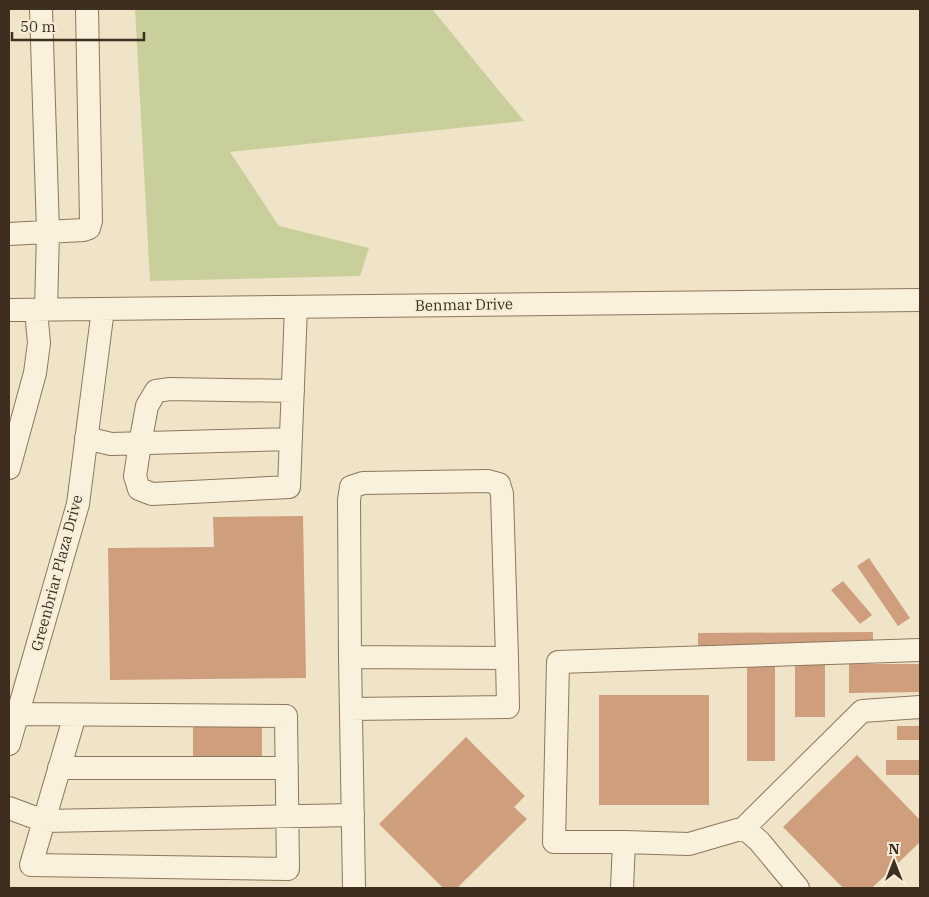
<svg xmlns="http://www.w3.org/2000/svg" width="929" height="897" font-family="'IBM Plex Serif',serif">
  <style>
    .green { fill: #c9cf9b }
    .building { fill: #cf9f7d }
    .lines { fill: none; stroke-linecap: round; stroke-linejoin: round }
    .minor-casing { stroke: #8d765c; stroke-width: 24 }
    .minor { stroke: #faf1dc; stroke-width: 22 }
    .labels { text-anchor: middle; stroke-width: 4.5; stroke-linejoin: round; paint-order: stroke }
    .street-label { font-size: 15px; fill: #3d2e20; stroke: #f7eed8 }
  </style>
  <rect width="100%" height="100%" fill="#f0e4c8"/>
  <path class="green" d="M135,9H432L524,121L230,152L279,226L369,248L360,276L150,281Z"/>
  <path class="building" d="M303,516L306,678L110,680L108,548L214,547L213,517Z
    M869,558L910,618L898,626L857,566Z
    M843,581L872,615L860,624L831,590Z
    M873,632V647L698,648V633Z
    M849,664H920V692L849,693Z
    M747,665H775V761H747Z
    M795,665H825V717H795Z
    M599,695H709V805H599Z
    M193,725H262V756H193Z
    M897,726H920V740H897Z
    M466,737L525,796L514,807L527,819L457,888H443L379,824Z
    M857,755L920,820V842L872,888H843L783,827Z
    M886,760H920V775H886Z"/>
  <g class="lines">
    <g class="minor-casing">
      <path id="minor" d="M41,9L48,232L46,310
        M9,234L83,230L89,228L91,221L87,9
        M9,310L920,300
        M293,391L170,389L156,391L147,406L140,444L135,476L139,489L152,494L289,487L296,307
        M86,438L111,444L291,439
        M9,468L35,373L39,343L36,310
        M350,657L349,500L351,487L363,483L488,481L499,484L502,494L507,658
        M351,709L508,707L507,658L350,657L354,888
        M17,714L286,716L288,869L31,865L75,715
        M9,744L78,504L103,309
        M59,768H287
        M9,808L44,821L353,815
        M744,828L862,711L920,707
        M624,842H554L558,662L920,650
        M622,888L624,842L689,844L744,828L759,841L798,888"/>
    </g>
    <use href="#minor" class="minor"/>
  </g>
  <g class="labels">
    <g class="street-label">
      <text transform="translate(464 305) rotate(-1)" y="5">Benmar Drive</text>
      <text transform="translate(57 573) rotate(-75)" y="5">Greenbriar Plaza Drive</text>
    </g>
  </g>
  <rect width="929" height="897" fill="none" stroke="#3d2e20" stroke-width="20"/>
  <g transform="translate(894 862)" stroke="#f7eed8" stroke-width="4" paint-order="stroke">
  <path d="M0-4L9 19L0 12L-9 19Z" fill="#3d2e20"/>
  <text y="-8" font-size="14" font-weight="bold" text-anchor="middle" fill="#3d2e20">N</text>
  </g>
  <path d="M12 32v8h132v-8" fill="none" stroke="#3d2e20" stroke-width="2.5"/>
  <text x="20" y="32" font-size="15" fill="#3d2e20" stroke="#f7eed8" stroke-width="4" paint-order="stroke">50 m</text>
</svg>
